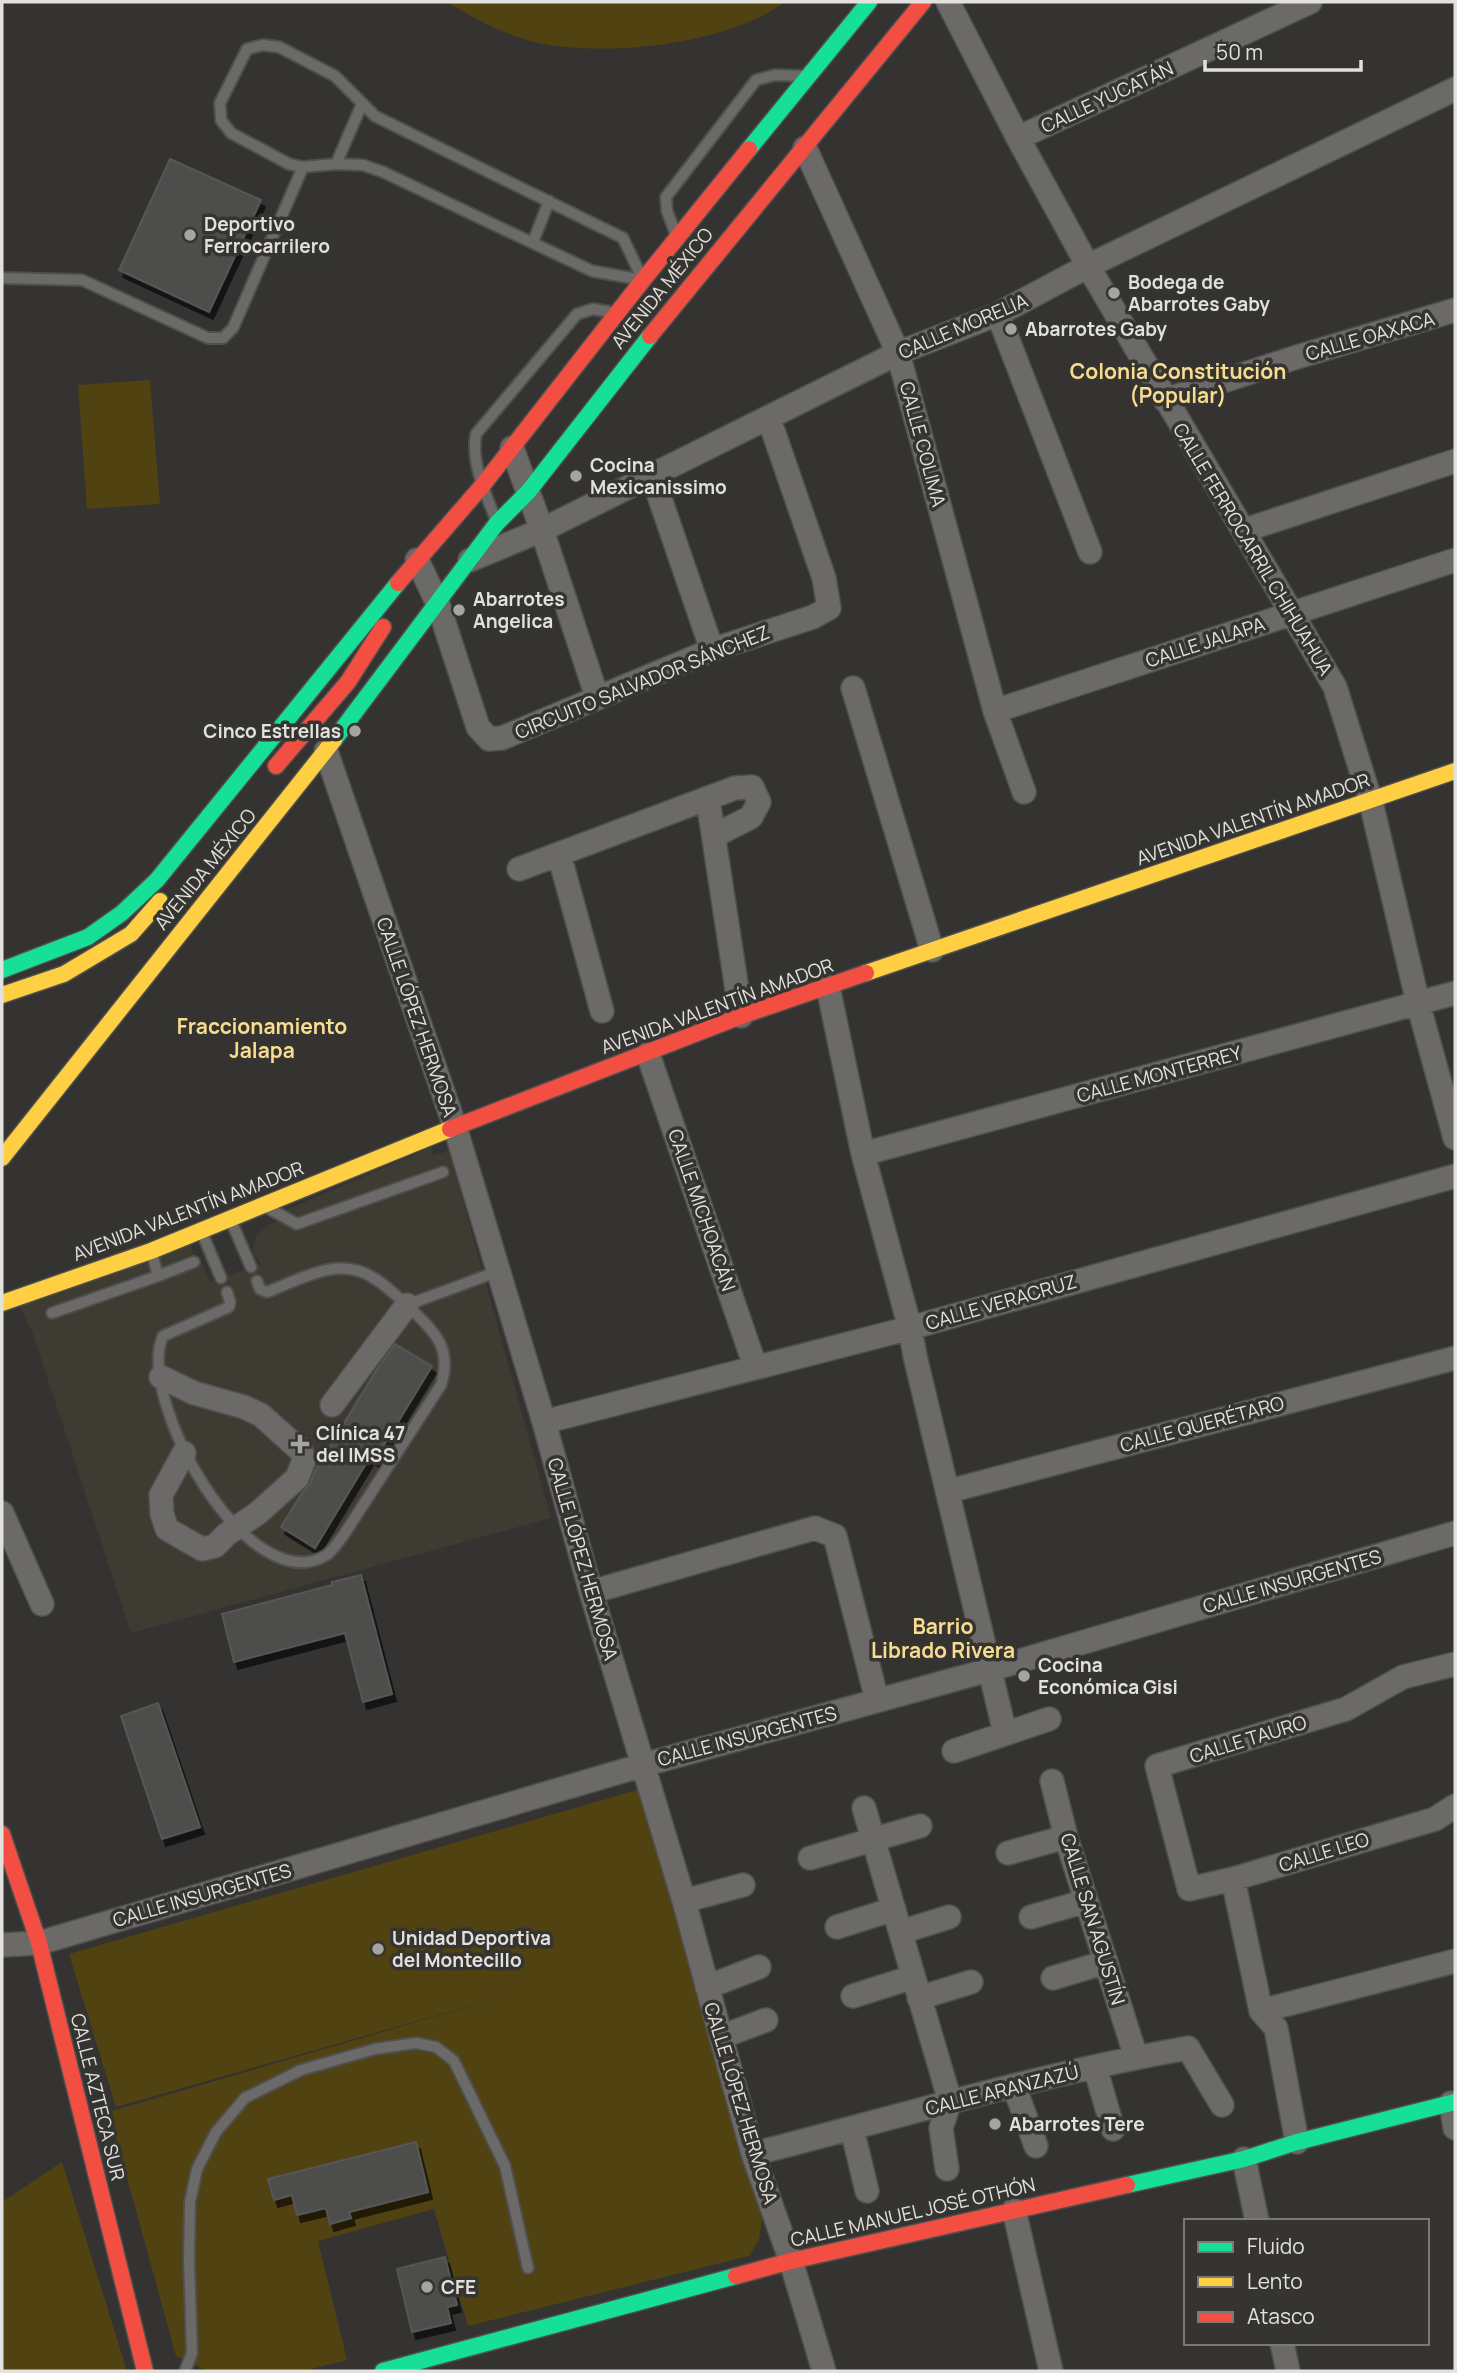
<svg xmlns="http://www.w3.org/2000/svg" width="1457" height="2373" font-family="Manrope,sans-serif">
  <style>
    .built { fill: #3e3b32 }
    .green { fill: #514212 }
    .building { fill: #4e4d4b; stroke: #575654; stroke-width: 2; filter: url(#shadow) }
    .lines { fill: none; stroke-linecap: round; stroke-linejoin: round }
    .lane-casing { stroke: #4f4f4d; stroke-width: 14 }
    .street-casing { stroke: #4f4f4d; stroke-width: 26 }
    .fast-casing { stroke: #4f4f4d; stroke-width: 19 }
    .slow-casing { stroke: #4f4f4d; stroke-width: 19 }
    .jam-casing { stroke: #4f4f4d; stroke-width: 19 }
    .lane { stroke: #6b6a68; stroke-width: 10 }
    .street { stroke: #6b6a68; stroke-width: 23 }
    .fast { stroke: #16e098; stroke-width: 16 }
    .slow { stroke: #ffcf43; stroke-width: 16 }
    .jam { stroke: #f24e42; stroke-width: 16 }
    .poi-dot { fill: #a5a4a1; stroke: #353430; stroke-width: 2.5 }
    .labels { text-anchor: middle; stroke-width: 7; stroke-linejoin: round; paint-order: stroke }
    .street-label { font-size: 19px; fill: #e2e1de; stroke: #353430 }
    .poi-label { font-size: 19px; font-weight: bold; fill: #e2e1de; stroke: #353430; text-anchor: start }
    .neighbourhood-label { font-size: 21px; font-weight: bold; fill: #f8dd91; stroke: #353430 }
  </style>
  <defs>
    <filter id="shadow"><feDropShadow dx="4" dy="7" stdDeviation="0" flood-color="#0009"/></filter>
  </defs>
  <rect width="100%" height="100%" fill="#343331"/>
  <path class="built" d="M432,1147V1156L449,1151L551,1518L131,1633L33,1334L19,1305L187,1236L193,1253L203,1265L210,1282L261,1264L254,1255L253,1247L256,1236L269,1224L276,1222L288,1209Z"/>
  <path class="green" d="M447,2H785C727,45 604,58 534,42C502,34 474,18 447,2Z
    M150,380L160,504L87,509L78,385Z
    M641,1789L687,1944L762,2219L759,2240L749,2256L468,2326L434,2209L318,2241L347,2360L303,2371H208L176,2356L109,2112L512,1994L116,2107L69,1954Z
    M62,2162L127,2371H2V2202Z"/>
  <path class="building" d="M170,159L261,200L209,312L119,270Z
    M395,1344L432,1366L375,1460L370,1457L315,1548L281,1527L302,1493L310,1484L315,1471L377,1369Z
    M361,1575L392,1694L363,1702L345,1633L234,1662L222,1614L332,1585V1582Z
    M158,1703L200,1827L162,1839L121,1716Z
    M416,2142L428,2192L349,2212L351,2218L330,2224L326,2208L297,2215L292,2195L274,2200L268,2179Z
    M445,2257L457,2305L447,2307L451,2323L412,2332L397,2269Z"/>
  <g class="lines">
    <g class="lane-casing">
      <path id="lane" d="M263,45L279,47L335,76L375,116L391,124L623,238L643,280L592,271L383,172L363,165L336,164L303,167L289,164L231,133L221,120L220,103L247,49Z
        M336,164L362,104
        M675,232L667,211L666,197L756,80L775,75L803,76
        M533,242L549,201
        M2,278L82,280L208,338H223L233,328L303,167
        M496,520C485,492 471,464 476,434L577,314L593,309L611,312
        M268,1208L297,1224L443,1172
        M231,1221L251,1267
        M202,1233L221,1278
        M158,1276L194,1262
        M257,1281L260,1289L267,1292C301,1279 338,1256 372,1277C385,1284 396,1296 407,1305
        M227,1292L230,1302L229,1307L163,1336C135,1398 247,1600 325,1556C332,1552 338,1542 343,1536L441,1385C453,1346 433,1331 407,1305L499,1271
        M52,1313L158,1276L152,1253
        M185,2371L192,2353L189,2259L190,2202L197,2169L216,2132L245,2098L301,2070L375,2049L416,2043L436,2047L454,2061L505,2166L528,2268"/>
    </g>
    <g class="street-casing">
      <path id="street" d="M948,2L1018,138L1088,266L1335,687L1371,802L1418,1003L1455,1138
        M1018,138L1310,2
        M805,148L898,353L995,711L1024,792
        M998,314L1090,552
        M1165,400L1297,357L1455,310
        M512,448L542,530L597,697
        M652,475L712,650
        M1245,530L1455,461
        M417,560L438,604L478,727L489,739L502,738L712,650L813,617L829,608L824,578L769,419
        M470,560L542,530L898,353L998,314L1088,266L1455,89
        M853,688L932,950
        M995,711L1455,560
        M326,751L455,1127L544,1422L591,1592L684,1901L753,2154L791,2261L824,2371
        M708,800L741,1016
        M559,854L602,1011
        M519,869L735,788L752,787L759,802L751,817L714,836
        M828,987L863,1154L910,1328L915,1356L1005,1733
        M648,1054L755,1366
        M863,1154L1455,993
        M161,1377L194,1393L244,1407L261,1415L301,1451L304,1460L297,1478L258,1513L227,1534L215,1546L202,1549L167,1529L162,1514L161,1495L184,1453
        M332,1405L407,1305
        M544,1422L910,1328L1455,1176
        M949,1491L1455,1358
        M2,1513L42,1604
        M591,1592L815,1528L835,1536L877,1700
        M1455,1664L1403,1677L1346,1709L1157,1766L1189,1889L1233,1879L1435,1819L1455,1806
        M954,1751L1049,1719
        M1052,1781L1066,1837L1136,2057
        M864,1808L950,2101L941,2128L947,2169
        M1008,1853L1066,1837
        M810,1858L920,1826
        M1233,1879L1261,2011L1276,2028L1297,2142
        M684,1901L743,1885
        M1031,1917L1086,1901
        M837,1927L894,1909
        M901,1932L949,1917
        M2,1945L39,1943L643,1765L989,1670L1455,1533
        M1053,1978L1106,1962
        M707,1987L759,1967
        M853,1996L913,1977
        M919,1998L971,1982
        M1261,2011L1455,1961
        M721,2037L766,2020
        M1095,2067L1113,2129
        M1014,2086L1036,2146
        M1451,2103L1455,2128
        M852,2129L867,2191
        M753,2154C898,2117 1041,2074 1188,2048L1222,2105
        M1244,2159L1257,2221
        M1014,2210L1051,2371
        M1282,2343L1288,2371"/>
    </g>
    <g class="fast-casing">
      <path id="fast" d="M749,149L869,2
        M334,740L497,523L528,492L650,336
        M2,970L88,937L122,913L157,880L398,583
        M1127,2185L1244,2159L1297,2142L1455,2102
        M383,2371L736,2276"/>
    </g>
    <g class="slow-casing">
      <path id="slow" d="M866,973L1455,771
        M2,995L64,974L131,934L160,901
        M2,1158L334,740
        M2,1303L151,1251L450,1129"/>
    </g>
    <g class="jam-casing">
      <path id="jam" d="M650,336L923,2
        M398,583L482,486L643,280L749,149
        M276,766L348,682L383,627
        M450,1129L741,1016L866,973
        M2,1834L39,1943L145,2371
        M736,2276L791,2261L1127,2185"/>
    </g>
    <use href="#lane" class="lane"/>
    <use href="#street" class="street"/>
    <use href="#fast" class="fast"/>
    <use href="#slow" class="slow"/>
    <use href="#jam" class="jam"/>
  </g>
  <g class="poi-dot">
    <circle cx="190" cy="235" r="7"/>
    <circle cx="1114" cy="293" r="7"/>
    <circle cx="1011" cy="329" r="7"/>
    <circle cx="576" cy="476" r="7"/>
    <circle cx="459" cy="610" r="7"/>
    <circle cx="355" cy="731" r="7"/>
    <path d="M296.5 1433.5h7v7h7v7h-7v7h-7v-7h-7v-7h7z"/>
    <circle cx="1024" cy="1676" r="7"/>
    <circle cx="378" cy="1949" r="7"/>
    <circle cx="995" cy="2124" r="7"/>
    <circle cx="427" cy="2287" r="7"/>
  </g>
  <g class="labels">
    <g class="street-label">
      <text transform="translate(1107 97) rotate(-25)" y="7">CALLE YUCATÁN</text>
      <text transform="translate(662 288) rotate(-51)" y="7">AVENIDA MÉXICO</text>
      <text transform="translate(963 326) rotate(-23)" y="7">CALLE MORELIA</text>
      <text transform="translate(1370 336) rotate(-16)" y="7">CALLE OAXACA</text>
      <text transform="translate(923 444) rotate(75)" y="7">CALLE COLIMA</text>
      <text transform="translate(1253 549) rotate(59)" y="7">CALLE FERROCARRIL CHIHUAHUA</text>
      <text transform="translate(1205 642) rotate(-18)" y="7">CALLE JALAPA</text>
      <text transform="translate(642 682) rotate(-22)" y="7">CIRCUITO SALVADOR SÁNCHEZ</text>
      <text transform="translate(1253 819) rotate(-19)" y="7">AVENIDA VALENTÍN AMADOR</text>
      <text transform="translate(205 869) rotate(-51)" y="7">AVENIDA MÉXICO</text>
      <text transform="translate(717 1006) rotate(-20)" y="7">AVENIDA VALENTÍN AMADOR</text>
      <text transform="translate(417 1017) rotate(71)" y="7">CALLE LÓPEZ HERMOSA</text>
      <text transform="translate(1159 1074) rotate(-15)" y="7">CALLE MONTERREY</text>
      <text transform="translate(702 1210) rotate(71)" y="7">CALLE MICHOACÁN</text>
      <text transform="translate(188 1211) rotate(-21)" y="7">AVENIDA VALENTÍN AMADOR</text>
      <text transform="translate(1001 1302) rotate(-16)" y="7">CALLE VERACRUZ</text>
      <text transform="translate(1202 1424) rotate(-15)" y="7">CALLE QUERÉTARO</text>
      <text transform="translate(583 1559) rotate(74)" y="7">CALLE LÓPEZ HERMOSA</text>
      <text transform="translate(1292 1581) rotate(-16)" y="7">CALLE INSURGENTES</text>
      <text transform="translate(747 1736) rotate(-15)" y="7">CALLE INSURGENTES</text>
      <text transform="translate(1248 1739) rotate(-17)" y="7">CALLE TAURO</text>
      <text transform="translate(1324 1852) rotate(-17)" y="7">CALLE LEO</text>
      <text transform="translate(202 1895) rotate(-16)" y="7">CALLE INSURGENTES</text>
      <text transform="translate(1093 1919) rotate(73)" y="7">CALLE SAN AGUSTÍN</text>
      <text transform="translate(1002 2090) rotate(-14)" y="7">CALLE ARANZAZÚ</text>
      <text transform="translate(98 2097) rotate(76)" y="7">CALLE AZTECA SUR</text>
      <text transform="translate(741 2103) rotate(73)" y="7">CALLE LÓPEZ HERMOSA</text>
      <text transform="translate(913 2212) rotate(-13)" y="7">CALLE MANUEL JOSÉ OTHÓN</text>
    </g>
    <g class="poi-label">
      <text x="204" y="231">Deportivo<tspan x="204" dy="22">Ferrocarrilero</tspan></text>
      <text x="1128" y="289">Bodega de<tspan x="1128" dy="22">Abarrotes Gaby</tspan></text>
      <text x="1025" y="336">Abarrotes Gaby</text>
      <text x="590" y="472">Cocina<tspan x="590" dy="22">Mexicanissimo</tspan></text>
      <text x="473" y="606">Abarrotes<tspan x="473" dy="22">Angelica</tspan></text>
      <text x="341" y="738" text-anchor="end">Cinco Estrellas</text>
      <text x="316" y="1440">Clínica 47<tspan x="316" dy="22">del IMSS</tspan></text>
      <text x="1038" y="1672">Cocina<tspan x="1038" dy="22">Económica Gisi</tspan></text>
      <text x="392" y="1945">Unidad Deportiva<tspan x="392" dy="22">del Montecillo</tspan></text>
      <text x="1009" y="2131">Abarrotes Tere</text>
      <text x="441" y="2294">CFE</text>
    </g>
    <g class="neighbourhood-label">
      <text x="1178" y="379">Colonia Constitución<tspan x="1178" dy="24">(Popular)</tspan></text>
      <text x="262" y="1034">Fraccionamiento<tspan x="262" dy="24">Jalapa</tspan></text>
      <text x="943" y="1634">Barrio<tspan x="943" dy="24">Librado Rivera</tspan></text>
    </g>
  </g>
  <rect width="1457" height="2373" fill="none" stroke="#e2e1de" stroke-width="7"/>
  <rect x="1184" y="2219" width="245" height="126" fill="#353430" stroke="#7a7976" stroke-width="2"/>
  <rect x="1198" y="2242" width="35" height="10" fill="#16e098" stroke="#7a7976" stroke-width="2"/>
  <text x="1247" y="2254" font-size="21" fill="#e2e1de">Fluido</text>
  <rect x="1198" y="2277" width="35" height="10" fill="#ffcf43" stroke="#7a7976" stroke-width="2"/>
  <text x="1247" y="2289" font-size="21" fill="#e2e1de">Lento</text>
  <rect x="1198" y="2312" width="35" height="10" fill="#f24e42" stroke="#7a7976" stroke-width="2"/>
  <text x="1247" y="2324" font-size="21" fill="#e2e1de">Atasco</text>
  <path d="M1205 60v10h156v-10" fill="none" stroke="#e2e1de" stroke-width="3.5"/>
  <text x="1216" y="60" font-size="21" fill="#e2e1de" stroke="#353430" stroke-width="5" paint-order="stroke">50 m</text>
</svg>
